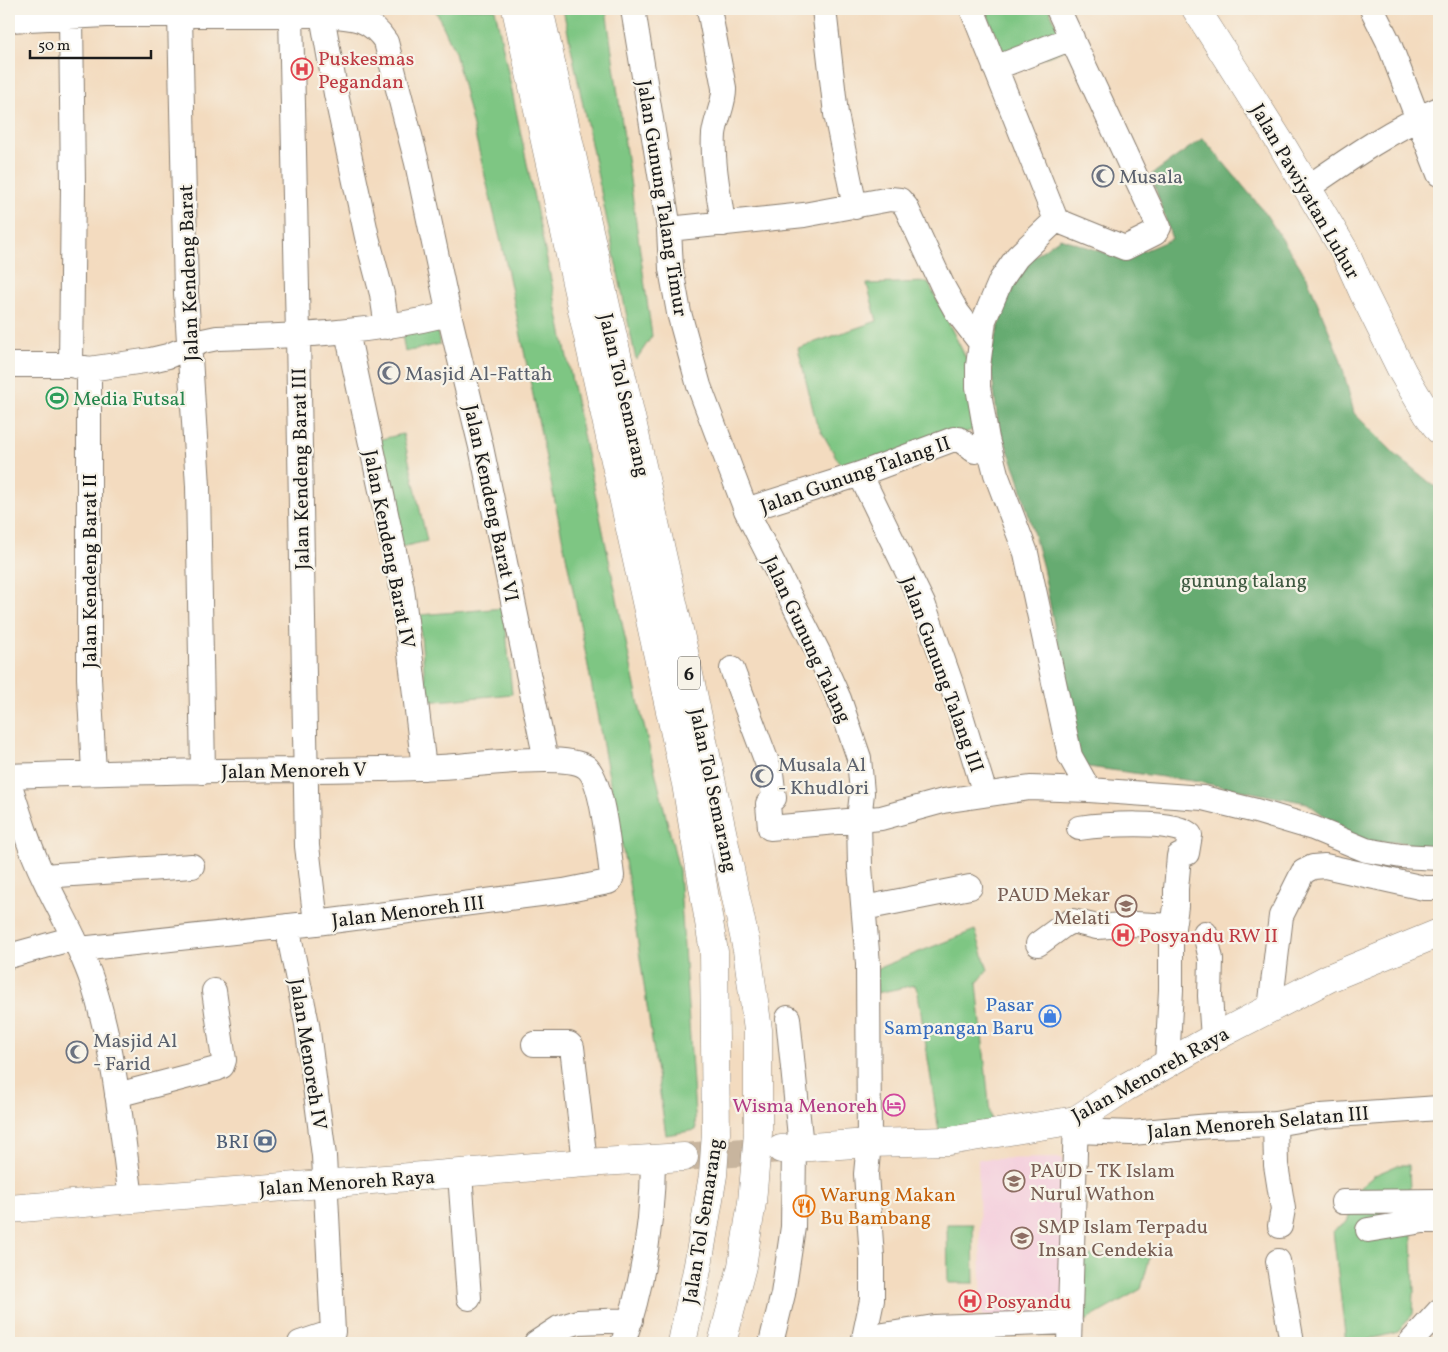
<svg xmlns="http://www.w3.org/2000/svg" width="1448" height="1352" font-family="Vollkorn,serif">
  <style>
    .built { fill: #f4cfdd }
    .green { fill: #7ec683; stroke: #4d7150 }
    .forest { fill: #66ab71; stroke: #416446 }
    .lines { fill: none; stroke-linecap: round; stroke-linejoin: round }
    .major-tunnel { stroke: #c8b59e; stroke-width: 28; stroke-dasharray: 28 14; stroke-linecap: butt }
    .minor-casing { stroke: #887c6e; stroke-width: 26 }
    .major-casing { stroke: #887c6e; stroke-width: 29 }
    .highway-casing { stroke: #887c6e; stroke-width: 29 }
    .minor { stroke: #fff; stroke-width: 24 }
    .major { stroke: #fff; stroke-width: 28 }
    .highway { stroke: #fff; stroke-width: 28 }
    .labels { text-anchor: middle; stroke-width: 4.5; stroke-linejoin: round; paint-order: stroke }
    .shield { fill: #f7f3e8; stroke: #5e5c59; stroke-width: 1 }
    .shield-label { font-size: 19px; font-weight: bold; fill: #1c1c1c }
    .health-label { font-size: 20px; fill: #be3a42; stroke: #f7f3e8; text-anchor: start }
    .worship-label { font-size: 20px; fill: #5b616d; stroke: #f7f3e8; text-anchor: start }
    .street-label { font-size: 20px; fill: #1c1c1c; stroke: #f7f3e8 }
    .leisure-label { font-size: 20px; fill: #27864d; stroke: #f7f3e8; text-anchor: start }
    .park-label { font-size: 20px; fill: #3e5840; stroke: #f7f3e8 }
    .education-label { font-size: 20px; fill: #785e54; stroke: #f7f3e8; text-anchor: start }
    .shop-label { font-size: 20px; fill: #366cbe; stroke: #f7f3e8; text-anchor: end }
    .hotel-label { font-size: 20px; fill: #b23c85; stroke: #f7f3e8; text-anchor: end }
    .service-label { font-size: 20px; fill: #4e5e75; stroke: #f7f3e8; text-anchor: end }
    .food-label { font-size: 20px; fill: #c56008; stroke: #f7f3e8; text-anchor: start }
  </style>
  <rect width="100%" height="100%" fill="#f7f3e8"/>
  <filter id="ink" filterUnits="userSpaceOnUse"><feTurbulence type="fractalNoise" baseFrequency=".02" numOctaves="2"/><feDisplacementMap in="SourceGraphic" scale="10" xChannelSelector="R" yChannelSelector="G"/><feConvolveMatrix kernelMatrix="1 2 1 2 8 2 1 2 1" color-interpolation-filters="sRGB"/></filter>
  <filter id="wash" filterUnits="userSpaceOnUse"><feTurbulence type="fractalNoise" baseFrequency=".0096" numOctaves="4" result="noise"/><feDisplacementMap in="SourceGraphic" scale="20" xChannelSelector="R" yChannelSelector="G"/><feGaussianBlur stdDeviation="1.12" result="paint"/><feColorMatrix in="noise" values="0 0 0 0 0 0 0 0 0 0 0 0 0 0 0 0 0 1.4 0 .05"/><feComposite in="paint" operator="in"/></filter>
  <g filter="url(#wash)">
    <rect width="100%" height="100%" fill="#f3dbbf"/>
    <path class="built" d="M1062,1158L1065,1318L982,1316L978,1159Z"/>
    <path class="green" d="M435,9H495L639,705L679,870L696,1130L666,1135L629,883L581,629L506,263L455,52Z
      M563,9H606L652,336L636,360Z
      M985,9H1049L1067,49L1011,71Z
      M928,282L970,366L975,429L849,475L844,471L816,422L798,348L877,321L867,284Z
      M436,327L440,344L405,352L402,334Z
      M403,434L427,541L397,548L373,441Z
      M504,608L512,694L427,702L419,615Z
      M975,930L988,970L977,983L991,1124L939,1132L918,993L915,985L877,993L876,969Z
      M1398,1165H1409L1414,1292L1413,1314L1398,1332L1355,1343H1346L1333,1231L1347,1222L1357,1190L1375,1175Z
      M947,1224H973L974,1283H948Z
      M1152,1250L1141,1289L1085,1321L1081,1256Z"/>
    <path class="forest" d="M1203,138L1263,210L1307,277L1340,358L1354,413L1396,455L1439,490V852L1401,842H1360L1307,803L1193,781L1081,766L1043,568L1017,473L998,424L990,358L1006,301L1025,263L1060,238L1124,259L1172,239L1151,175Z"/>
  </g>
  <g filter="url(#ink)">
    <g class="lines">
      <path class="major-tunnel" d="M684,1157L780,1149"/>
      <g class="minor-casing">
        <path id="minor" d="M633,9L669,229L671,269L679,313L699,386L746,510L819,654L839,699L859,758L862,793L859,819L860,867L868,964L869,1143L866,1174L872,1257V1300L863,1343
          M709,9L724,88C725,102 716,118 714,134C712,163 719,194 723,224
          M824,9L836,114L855,207
          M972,9L1056,220
          M1058,9L1159,227L1155,233L1125,248L1056,220L1017,257L1001,280L984,320L978,366V387L987,439L996,474L1026,553L1070,756L1089,790
          M1372,9L1388,41L1439,174
          M291,14L298,335L307,846L316,923
          M180,15L186,293L198,486L203,772
          M322,15L336,94L367,237L382,294L387,327
          M71,16L73,186L71,365
          M9,20L106,15H322C350,17 369,16 386,42L417,163L449,314L481,447L546,760
          M995,68L1072,38
          M1307,188C1349,159 1392,129 1439,109
          M669,229L804,215L890,199L900,200L906,207L944,289L957,312L980,342
          M347,332L402,588L424,768
          M9,365H71L89,369L151,360L168,356L203,341L217,338C296,336 372,333 449,314
          M89,369V678L94,772
          M860,474L924,606L953,689L985,794
          M746,510L860,474L954,439H959L975,451L989,448
          M732,669L771,773L774,798L768,804L770,828L881,818L943,801L1030,788L1089,790L1203,798L1256,811L1313,828L1366,850L1401,856L1439,858
          M9,776C107,772 205,771 304,770C354,769 405,770 455,766C481,764 567,753 586,767C603,780 609,853 612,876L610,881L608,882L564,891L316,923L80,949
          M9,782C19,814 29,847 44,878C60,912 80,945 92,981C115,1051 121,1126 131,1198
          M1079,828C1100,825 1176,819 1190,835L1187,853L1179,856L1176,889V906L1171,942V990L1167,1063
          M43,876L192,866
          M864,908L970,887
          M287,926L307,1024L324,1156L333,1332L300,1343
          M1205,933L1211,959L1210,996L1213,1038
          M1038,944L1064,925L1072,921L1097,927L1135,924L1173,926
          M9,956L74,938
          M1270,1009L1281,916L1303,872L1313,867L1325,866L1424,888H1439
          M788,1018L801,1147
          M534,1044H569L572,1047L585,1163
          M117,1095L216,1069L222,1066L224,1060L214,991
          M1275,1124L1276,1165L1283,1209L1280,1226
          M1076,1131L1132,1133L1210,1126L1275,1124L1321,1116L1439,1108
          M460,1174L469,1298
          M1343,1202L1439,1201
          M1368,1230L1423,1221H1439
          M1278,1261L1292,1343
          M865,1338L934,1327L1070,1322
          M536,1343L559,1328L578,1322L631,1320
          M623,1343C643,1284 653,1222 653,1159
          M771,1343L783,1294L793,1227L794,1147
          M1069,1343L1076,1120
          M1410,1343L1439,1311"/>
      </g>
      <g class="major-casing">
        <path id="major" d="M1196,9L1280,142L1344,250L1363,292L1403,373L1428,415L1439,430
          M781,1149L869,1143L949,1141L1076,1120L1126,1087L1213,1038L1329,978L1439,933
          M9,1209L585,1163L684,1157"/>
      </g>
      <g class="highway-casing">
        <path id="highway" d="M516,9L686,784L714,952L716,1133L713,1175L698,1265L682,1343
          M539,9L687,665L747,950L758,1030V1133L752,1202L742,1266L722,1343"/>
      </g>
      <use href="#minor" class="minor"/>
      <use href="#major" class="major"/>
      <use href="#highway" class="highway"/>
    </g>
  </g>
  <defs>
    <g id="hospital-ring" transform="scale(1.125)"><circle r="9.5" fill="#f7f3e8" stroke="#e0444e" stroke-width="1.5"/><path d="M-5-5h3v3.5h4V-5h3V5h-3V1.5h-4V5h-3Z" fill="#e0444e"/></g>
    <g id="mosque-ring" transform="scale(1.125)"><circle r="9.5" fill="#f7f3e8" stroke="#6b7280" stroke-width="1.5"/><path d="M3.5-4.9A6 6 0 1 0 3.5 4.9A5 5 0 1 1 3.5-4.9Z" fill="#6b7280"/></g>
    <g id="stadium-ring" transform="scale(1.125)"><circle r="9.5" fill="#f7f3e8" stroke="#2e9e5b" stroke-width="1.5"/><path d="M0-5a6.5 5 0 1 0 0 10a6.5 5 0 1 0 0-10ZM-3.5-1.8h7v3.6h-7Z" fill="#2e9e5b"/></g>
    <g id="school-ring" transform="scale(1.125)"><circle r="9.5" fill="#f7f3e8" stroke="#8d6e63" stroke-width="1.5"/><path d="M0-5L7-2L0 1L-7-2ZM-4 1L0 2.5L4 1V4Q0 6-4 4Z" fill="#8d6e63"/></g>
    <g id="shop-ring" transform="scale(1.125)"><circle r="9.5" fill="#f7f3e8" stroke="#3f7fe0" stroke-width="1.5"/><path d="M-5-2.5h2.3a2.7 3.5 0 0 1 5.4 0H5L5.5 6h-11ZM-1.5-2.5h3a1.5 2.3 0 0 0-3 0Z" fill="#3f7fe0"/></g>
    <g id="hotel-ring" transform="scale(1.125)"><circle r="9.5" fill="#f7f3e8" stroke="#d1479c" stroke-width="1.5"/><path d="M-6-4.5h1.5V1H6V5H4.5V3h-9V5H-6ZM-4 0a1.8 1.8 0 1 1 3.6 0ZM.5 0V-2.5h3Q6-2.5 6 0Z" fill="#d1479c"/></g>
    <g id="bank-ring" transform="scale(1.125)"><circle r="9.5" fill="#f7f3e8" stroke="#5c6f8a" stroke-width="1.5"/><path d="M-6-4H6V4H-6ZM0-2.3a2.3 2.3 0 1 0 0 4.6a2.3 2.3 0 1 0 0-4.6Z" fill="#5c6f8a"/></g>
    <g id="restaurant-ring" transform="scale(1.125)"><circle r="9.5" fill="#f7f3e8" stroke="#e8710a" stroke-width="1.5"/><path d="M-5-6h1v4h1v-4h1v4h1v-4h1v5L-1.5 .5V6h-2V.5L-5-1ZM5-6V6H3V1.5H1.5Q1.5-4 5-6Z" fill="#e8710a"/></g>
  </defs>
  <g fill-rule="evenodd">
    <use href="#hospital-ring" x="302" y="69"/>
    <use href="#mosque-ring" x="1103" y="176"/>
    <use href="#mosque-ring" x="389" y="373"/>
    <use href="#stadium-ring" x="57" y="398"/>
    <use href="#mosque-ring" x="762" y="776"/>
    <use href="#school-ring" x="1126" y="906"/>
    <use href="#hospital-ring" x="1123" y="935"/>
    <use href="#shop-ring" x="1050" y="1016"/>
    <use href="#mosque-ring" x="77" y="1052"/>
    <use href="#hotel-ring" x="894" y="1105"/>
    <use href="#bank-ring" x="265" y="1141"/>
    <use href="#school-ring" x="1014" y="1181"/>
    <use href="#restaurant-ring" x="804" y="1206"/>
    <use href="#school-ring" x="1022" y="1238"/>
    <use href="#hospital-ring" x="970" y="1301"/>
  </g>
  <g class="labels">
    <rect class="shield" x="678" y="656.5" width="22" height="33" rx="4"/>
    <g class="shield-label">
      <text x="689" y="680">6</text>
    </g>
    <g class="health-label">
      <text x="318" y="65">Puskesmas<tspan x="318" dy="23">Pegandan</tspan></text>
      <text x="1139" y="942">Posyandu RW II</text>
      <text x="986" y="1308">Posyandu</text>
    </g>
    <g class="worship-label">
      <text x="1119" y="183">Musala</text>
      <text x="405" y="380">Masjid Al-Fattah</text>
      <text x="778" y="771">Musala Al<tspan x="778" dy="23">- Khudlori</tspan></text>
      <text x="93" y="1047">Masjid Al<tspan x="93" dy="23">- Farid</tspan></text>
    </g>
    <g class="street-label">
      <text transform="translate(1306 191) rotate(60)" y="7">Jalan Pawiyatan Luhur</text>
      <text transform="translate(663 198) rotate(81)" y="7">Jalan Gunung Talang Timur</text>
      <text transform="translate(188 273) rotate(-92)" y="7">Jalan Kendeng Barat</text>
      <text transform="translate(625 395) rotate(77)" y="7">Jalan Tol Semarang</text>
      <text transform="translate(300 469) rotate(-91)" y="7">Jalan Kendeng Barat III</text>
      <text transform="translate(855 474) rotate(-19)" y="7">Jalan Gunung Talang II</text>
      <text transform="translate(492 503) rotate(78)" y="7">Jalan Kendeng Barat VI</text>
      <text transform="translate(390 549) rotate(79)" y="7">Jalan Kendeng Barat IV</text>
      <text transform="translate(89 571) rotate(-90)" y="7">Jalan Kendeng Barat II</text>
      <text transform="translate(808 639) rotate(65)" y="7">Jalan Gunung Talang</text>
      <text transform="translate(943 674) rotate(70)" y="7">Jalan Gunung Talang III</text>
      <text transform="translate(294 770) rotate(-1)" y="7">Jalan Menoreh V</text>
      <text transform="translate(714 790) rotate(78)" y="7">Jalan Tol Semarang</text>
      <text transform="translate(408 911) rotate(-7)" y="7">Jalan Menoreh III</text>
      <text transform="translate(309 1054) rotate(81)" y="7">Jalan Menoreh IV</text>
      <text transform="translate(1150 1074) rotate(-29)" y="7">Jalan Menoreh Raya</text>
      <text transform="translate(1258 1122) rotate(-5)" y="7">Jalan Menoreh Selatan III</text>
      <text transform="translate(347 1182) rotate(-4)" y="7">Jalan Menoreh Raya</text>
      <text transform="translate(702 1221) rotate(-81)" y="7">Jalan Tol Semarang</text>
    </g>
    <g class="leisure-label">
      <text x="73" y="405">Media Futsal</text>
    </g>
    <g class="park-label">
      <text x="1244" y="587">gunung talang</text>
    </g>
    <g class="education-label">
      <text x="1110" y="901" text-anchor="end">PAUD Mekar<tspan x="1110" dy="23">Melati</tspan></text>
      <text x="1030" y="1177">PAUD - TK Islam<tspan x="1030" dy="23">Nurul Wathon</tspan></text>
      <text x="1038" y="1233">SMP Islam Terpadu<tspan x="1038" dy="23">Insan Cendekia</tspan></text>
    </g>
    <g class="shop-label">
      <text x="1034" y="1011">Pasar<tspan x="1034" dy="23">Sampangan Baru</tspan></text>
    </g>
    <g class="hotel-label">
      <text x="878" y="1112">Wisma Menoreh</text>
    </g>
    <g class="service-label">
      <text x="249" y="1148">BRI</text>
    </g>
    <g class="food-label">
      <text x="820" y="1201">Warung Makan<tspan x="820" dy="23">Bu Bambang</tspan></text>
    </g>
  </g>
  <rect width="1448" height="1352" fill="none" stroke="#f7f3e8" stroke-width="30"/>
  <path d="M30 50v8h121v-8" fill="none" stroke="#1c1c1c" stroke-width="2.5"/>
  <text x="38" y="50" font-size="15" fill="#1c1c1c" stroke="#f7f3e8" stroke-width="4" paint-order="stroke">50 m</text>
</svg>
